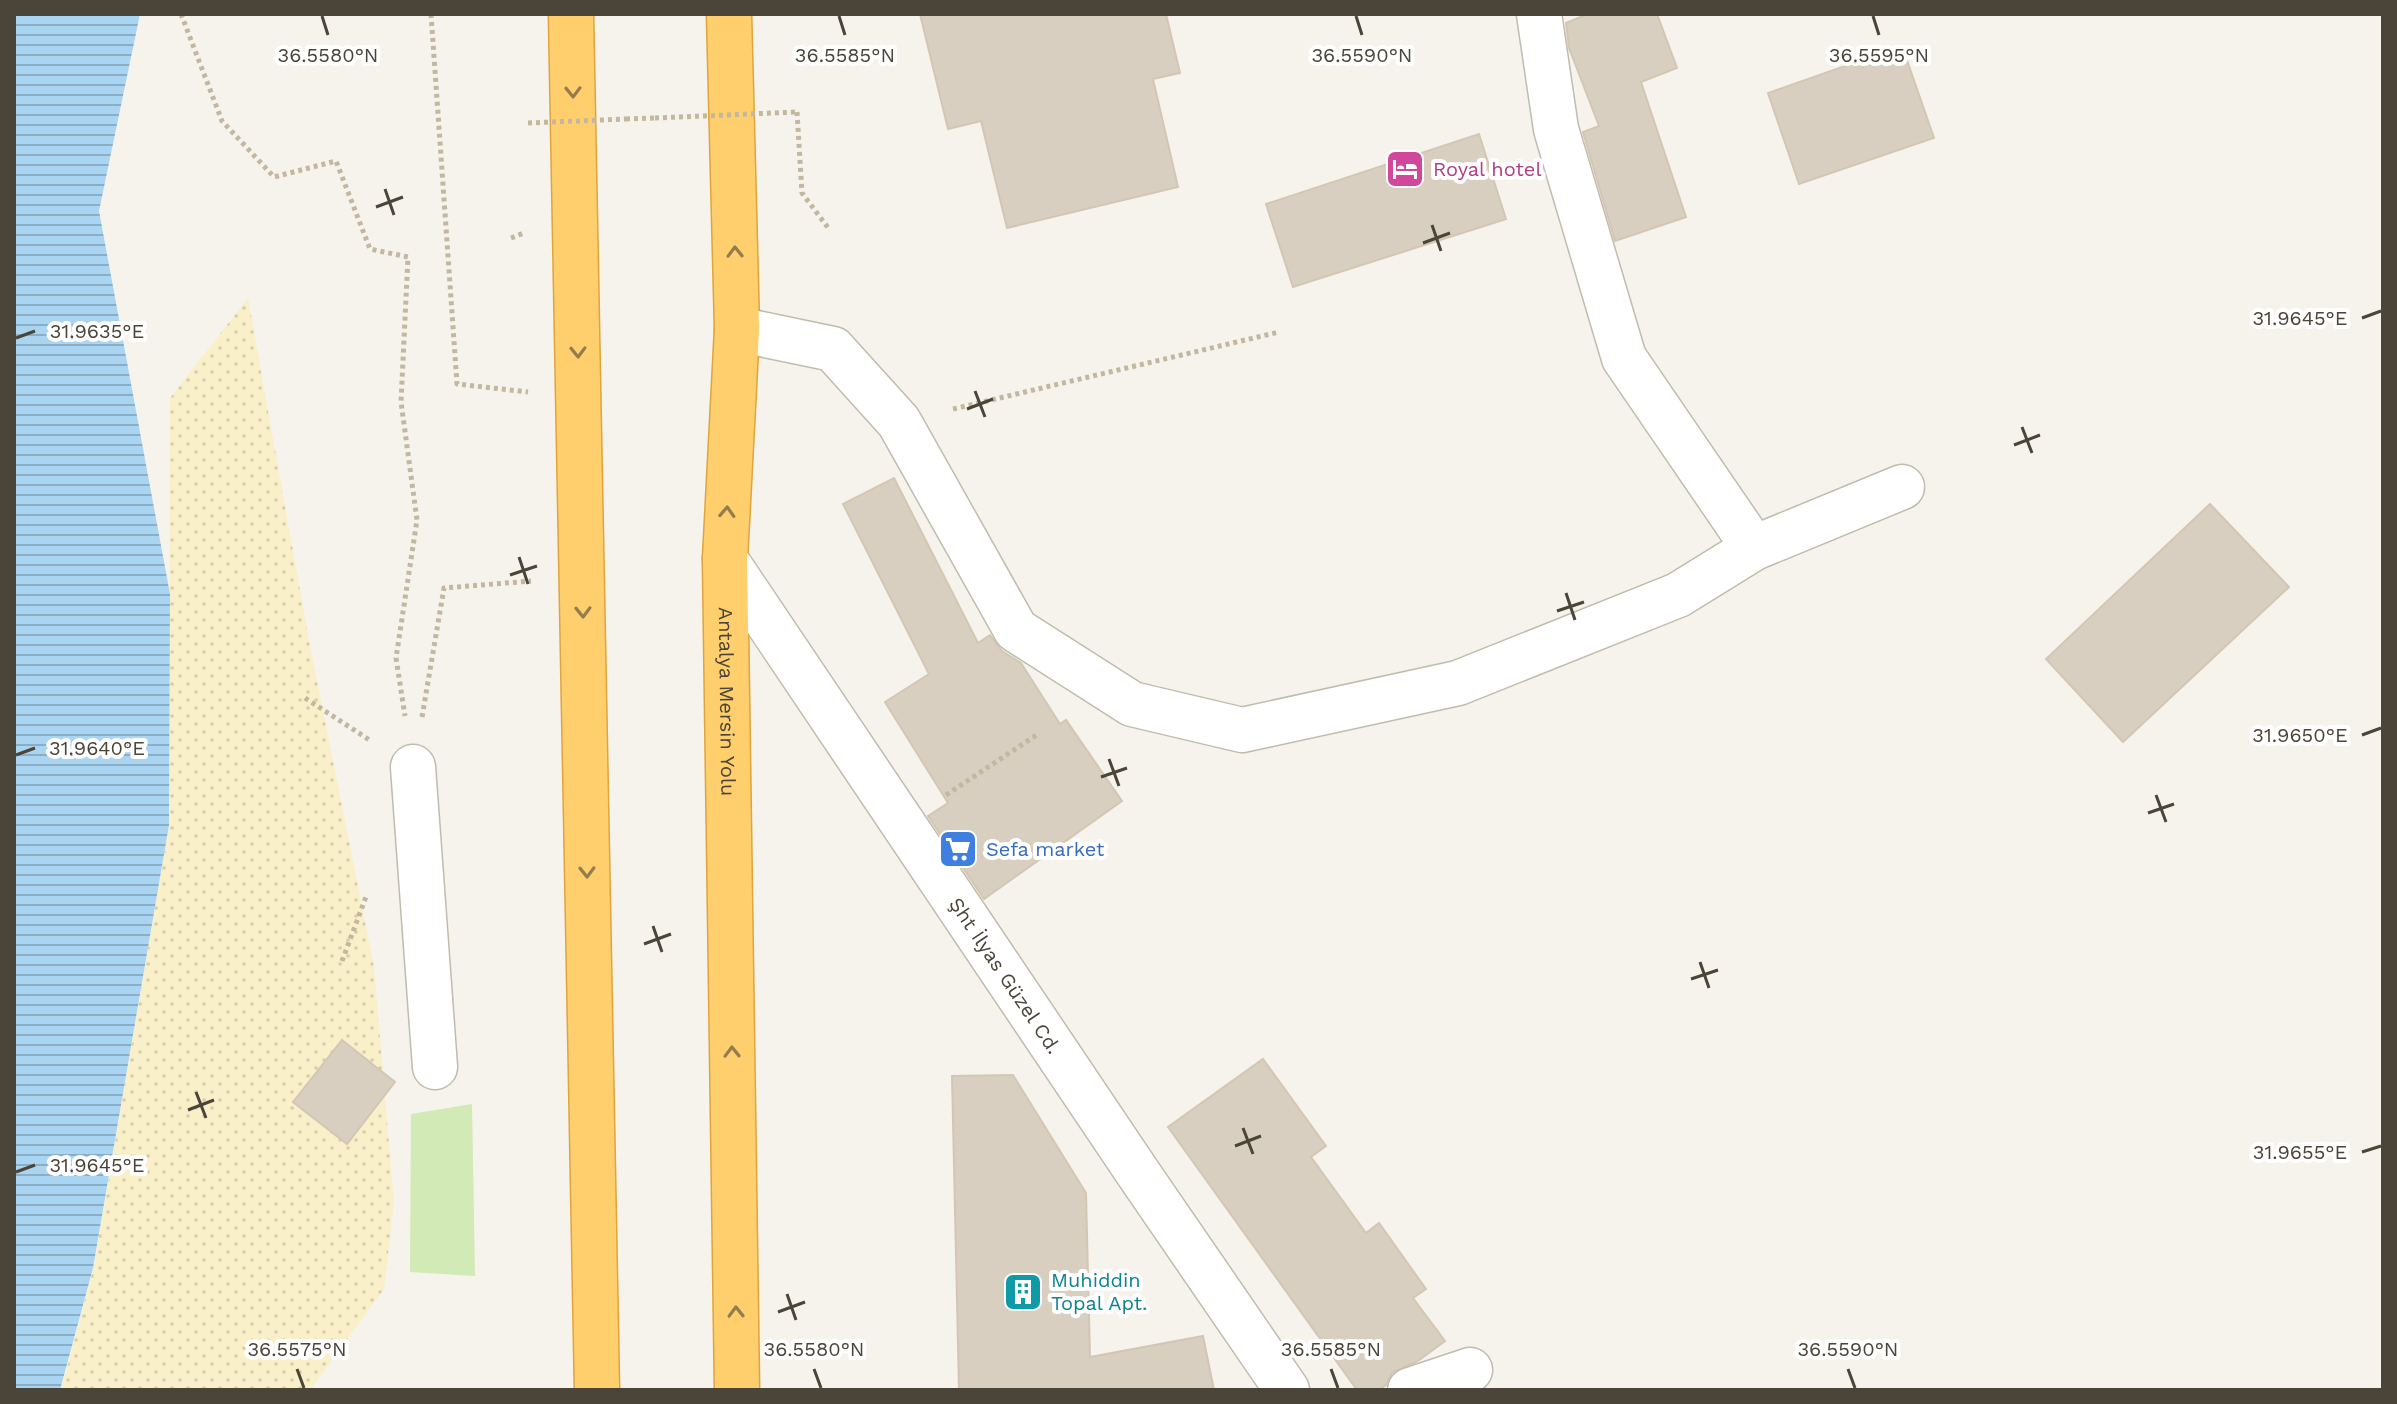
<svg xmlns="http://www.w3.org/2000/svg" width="2397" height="1404" font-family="'Work Sans',sans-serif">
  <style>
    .sand { fill: url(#sand-dots) }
    .garden { fill: #d2eab5 }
    .water { fill: url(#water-rules) }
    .building { fill: #d8cfc1; stroke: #d3c7b4; stroke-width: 2 }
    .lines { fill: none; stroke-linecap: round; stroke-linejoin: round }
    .minor-casing { stroke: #c2bbae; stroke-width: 47 }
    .highway-casing { stroke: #e0a43c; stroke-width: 47 }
    .path { stroke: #c4b79f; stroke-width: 5; stroke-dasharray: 4 4; stroke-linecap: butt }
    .minor { stroke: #fff; stroke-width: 44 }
    .highway { stroke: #ffcf6e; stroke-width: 44 }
    .path-bridge { stroke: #c4b79f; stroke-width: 5; stroke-dasharray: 4 4; stroke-linecap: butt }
    .oneway { stroke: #937c4e }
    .ticks { fill: none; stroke: #4b4439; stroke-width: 3 }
    .labels { text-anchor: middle; stroke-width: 8; stroke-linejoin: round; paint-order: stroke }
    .hotel-label { font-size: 20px; fill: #b23c85; stroke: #fff; text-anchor: start }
    .street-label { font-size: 20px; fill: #4b4439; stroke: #fff }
    .shop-label { font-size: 20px; fill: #366cbe; stroke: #fff; text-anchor: start }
    .culture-label { font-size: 20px; fill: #0d838f; stroke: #fff; text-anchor: start }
    .ticks-label { font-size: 20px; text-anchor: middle; fill: #4b4439; stroke: #fff; stroke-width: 8; stroke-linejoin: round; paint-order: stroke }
  </style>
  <defs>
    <pattern id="sand-dots" width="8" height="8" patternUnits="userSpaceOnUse" patternTransform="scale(2)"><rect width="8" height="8" fill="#f9efc9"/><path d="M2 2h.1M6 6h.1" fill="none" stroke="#d7cead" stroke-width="1.8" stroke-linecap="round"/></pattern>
    <pattern id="water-rules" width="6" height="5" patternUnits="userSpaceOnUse" patternTransform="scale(2)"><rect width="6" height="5" fill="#a9d4f2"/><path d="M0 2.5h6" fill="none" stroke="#8caec5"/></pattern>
  </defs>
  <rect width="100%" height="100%" fill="#f6f3ec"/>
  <path class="sand" d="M248,298L309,641L374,967L394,1203L384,1289L310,1390H61L94,1266L169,825L170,398Z"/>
  <path class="garden" d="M472,1104L475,1276L410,1272L411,1114Z"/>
  <path class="water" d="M14,14H140L99,211L170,594L169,825L93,1268L60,1390H14Z"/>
  <path class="building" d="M920,14H1166L1180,73L1153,79L1178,187L1007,228L981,121L948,129Z
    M1588,14H1657L1677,68L1641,82L1686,217L1615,241L1583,132L1599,126L1569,48L1566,23Z
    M1902,46L1934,138L1799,184L1768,93Z
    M1479,134L1506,219L1293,287L1266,204Z
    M894,478L978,643L990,635L1002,651L1021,663L1060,724L1066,720L1122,801L984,899L928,816L948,803L885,702L929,674L843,504Z
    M2210,504L2289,587L2123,742L2046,659Z
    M342,1040L395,1082L347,1144L293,1102Z
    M1263,1059L1326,1146L1311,1157L1366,1233L1379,1223L1426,1289L1413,1298L1445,1341L1418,1361L1392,1373L1386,1385L1379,1390H1357L1168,1127Z
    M1013,1075L1086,1193L1090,1357L1203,1336L1214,1390H959L952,1076Z"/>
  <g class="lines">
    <g class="minor-casing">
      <g id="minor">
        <path d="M1539,14L1556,129L1624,358L1754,548"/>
        <path d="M737,329L833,349L899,422L1016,630L1132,704L1242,730L1458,683L1678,595L1754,548L1902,487"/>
        <path id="s1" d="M725,559L1138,1173L1287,1390"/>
        <path d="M413,767L435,1067"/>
        <path d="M1410,1390L1470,1370"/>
      </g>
    </g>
    <g class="highway-casing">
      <g id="highway">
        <path d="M571,14L597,1390"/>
        <path id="s2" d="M729,14L737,329L725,559L737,1390"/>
      </g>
    </g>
    <path class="path" d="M181,14L222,121L274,177L336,161L370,249L408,257L401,402L417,520L396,658L405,716
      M431,14L457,384L528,392
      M797,112L802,193L829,229
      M626,119L655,118
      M511,238L524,233
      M953,409L1279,332
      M305,698L371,741
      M422,717L444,588L531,581
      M946,795L1038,734
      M342,961L367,894"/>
    <use href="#minor" class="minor"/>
    <use href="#highway" class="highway"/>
    <path class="path-bridge" d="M655,118L797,112
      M528,123L626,119"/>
  </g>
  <defs><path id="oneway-chevron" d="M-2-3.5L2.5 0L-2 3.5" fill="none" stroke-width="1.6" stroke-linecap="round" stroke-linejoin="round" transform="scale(2)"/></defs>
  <g class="oneway">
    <use href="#oneway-chevron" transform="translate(573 92) rotate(89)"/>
    <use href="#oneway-chevron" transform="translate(735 252) rotate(-91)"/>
    <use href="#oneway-chevron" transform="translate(578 352) rotate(89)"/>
    <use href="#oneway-chevron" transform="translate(727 512) rotate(-87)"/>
    <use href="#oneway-chevron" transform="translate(583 612) rotate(89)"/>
    <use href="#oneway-chevron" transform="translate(587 872) rotate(89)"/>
    <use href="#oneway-chevron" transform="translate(732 1052) rotate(-91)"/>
    <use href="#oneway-chevron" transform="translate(736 1312) rotate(-91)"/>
  </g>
  <path class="ticks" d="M322,16L328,35M839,16L845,35M1356,16L1362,35M1873,16L1879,35M385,189L394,215M376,207L403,197M1432,225L1441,251M1423,243L1450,233M2362,318L2381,311M16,338L35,331M975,391L985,417M967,409L993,399M2022,427L2032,453M2014,445L2040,435M519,557L528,584M510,575L537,566M1566,593L1575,620M1557,611L1584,602M2362,735L2381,728M16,755L35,748M1109,759L1119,786M1101,777L1127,768M2156,795L2166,822M2148,813L2174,804M653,926L662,952M644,944L671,934M1700,962L1709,988M1691,979L1718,970M196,1092L206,1118M188,1110L214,1100M1243,1128L1253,1154M1235,1146L1261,1136M2362,1152L2381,1146M16,1172L35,1165M787,1294L796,1320M778,1312L805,1302M297,1369L304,1388M814,1369L821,1388M1331,1369L1338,1388M1848,1369L1855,1388"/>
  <defs>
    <g id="hotel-square" transform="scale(2)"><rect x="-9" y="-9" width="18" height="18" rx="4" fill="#d1479c" stroke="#fff"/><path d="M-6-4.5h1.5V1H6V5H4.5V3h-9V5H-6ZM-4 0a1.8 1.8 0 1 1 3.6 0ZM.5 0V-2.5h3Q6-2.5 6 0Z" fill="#fff"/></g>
    <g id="supermarket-square" transform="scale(2)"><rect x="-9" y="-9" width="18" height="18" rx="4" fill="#3f7fe0" stroke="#fff"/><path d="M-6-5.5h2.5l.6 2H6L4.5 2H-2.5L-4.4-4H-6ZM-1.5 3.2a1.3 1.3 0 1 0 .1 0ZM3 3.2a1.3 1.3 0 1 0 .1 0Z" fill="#fff"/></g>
    <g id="building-square" transform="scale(2)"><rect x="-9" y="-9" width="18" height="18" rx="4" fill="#0f9aa8" stroke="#fff"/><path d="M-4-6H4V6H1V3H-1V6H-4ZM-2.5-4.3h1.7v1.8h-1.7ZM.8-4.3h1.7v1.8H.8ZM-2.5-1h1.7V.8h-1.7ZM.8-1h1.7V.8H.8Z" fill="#fff"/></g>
  </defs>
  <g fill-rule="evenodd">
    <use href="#hotel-square" x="1405" y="169"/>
    <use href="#supermarket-square" x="958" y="849"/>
    <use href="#building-square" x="1023" y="1292"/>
  </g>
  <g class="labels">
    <g class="hotel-label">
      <text x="1433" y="176">Royal hotel</text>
    </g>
    <g class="street-label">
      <text dy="7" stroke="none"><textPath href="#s2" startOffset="688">Antalya Mersin Yolu</textPath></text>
      <text dy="7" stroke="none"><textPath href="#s1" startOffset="502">Şht İlyas Güzel Cd.</textPath></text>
    </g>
    <g class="shop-label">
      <text x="986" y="856">Sefa market</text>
    </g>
    <g class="culture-label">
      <text x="1051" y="1287">Muhiddin<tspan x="1051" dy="23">Topal Apt.</tspan></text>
    </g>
  </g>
  <g class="ticks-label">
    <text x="1879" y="62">36.5595°N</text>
    <text x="328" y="62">36.5580°N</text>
    <text x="845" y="62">36.5585°N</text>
    <text x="1362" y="62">36.5590°N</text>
    <text x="2300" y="325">31.9645°E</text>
    <text x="97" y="338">31.9635°E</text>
    <text x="2300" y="742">31.9650°E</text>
    <text x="97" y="755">31.9640°E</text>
    <text x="2300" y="1159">31.9655°E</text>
    <text x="97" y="1172">31.9645°E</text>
    <text x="297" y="1356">36.5575°N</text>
    <text x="814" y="1356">36.5580°N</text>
    <text x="1331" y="1356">36.5585°N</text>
    <text x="1848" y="1356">36.5590°N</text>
  </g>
  <rect width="2397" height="1404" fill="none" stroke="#4b4439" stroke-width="32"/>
</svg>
